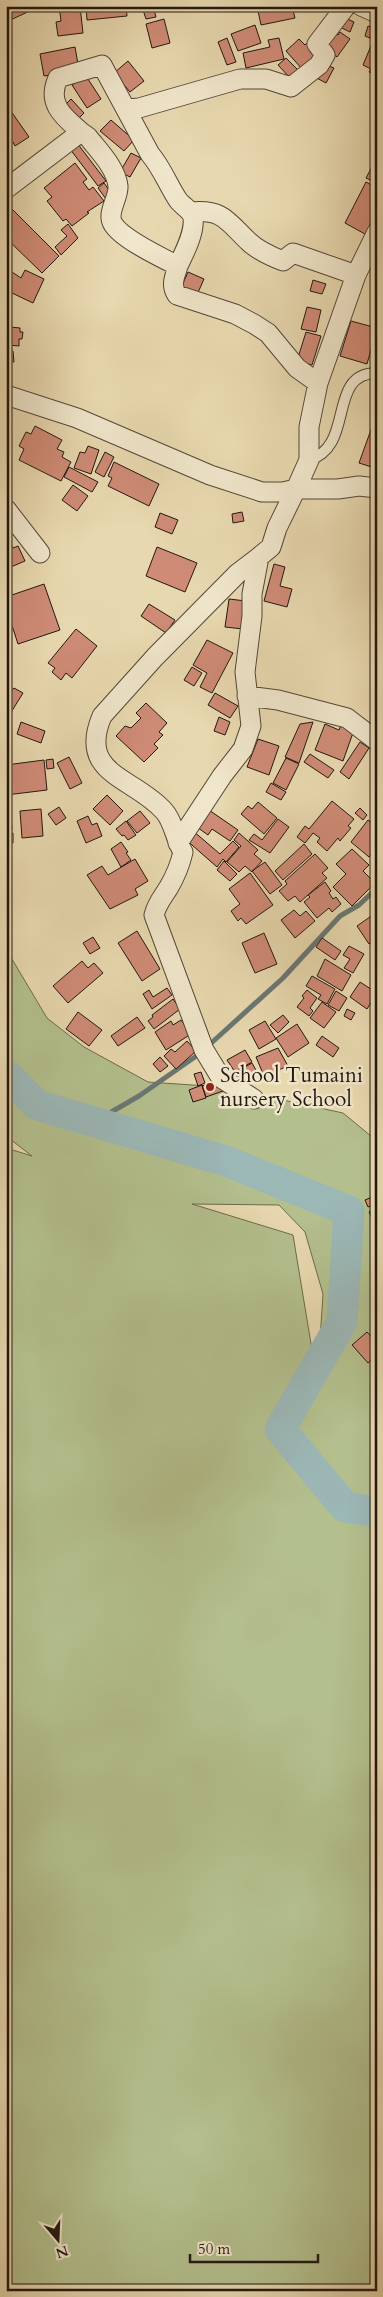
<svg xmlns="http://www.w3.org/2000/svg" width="383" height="2297" font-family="Cardo,serif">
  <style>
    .green { fill: #b3bf8d; stroke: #6a6b4e; fill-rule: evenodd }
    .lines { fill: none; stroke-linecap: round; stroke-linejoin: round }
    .stream { stroke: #6a7774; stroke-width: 5 }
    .river { stroke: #9bb7b6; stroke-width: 31 }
    .building { fill: #cf8b76; stroke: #211710 }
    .lane-casing { stroke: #534738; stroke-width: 12 }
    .street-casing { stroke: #534738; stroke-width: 21 }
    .lane { stroke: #f0e6cb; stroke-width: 10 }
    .street { stroke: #f0e6cb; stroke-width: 19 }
    .poi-dot { fill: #8f2418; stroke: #f0e6cb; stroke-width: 2 }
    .labels { text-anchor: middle; stroke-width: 5; stroke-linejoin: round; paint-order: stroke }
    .poi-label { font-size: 21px; fill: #211710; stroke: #f0e6cb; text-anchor: start }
  </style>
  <rect width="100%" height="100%" fill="#e8d8af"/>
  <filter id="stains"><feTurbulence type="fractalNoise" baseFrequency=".004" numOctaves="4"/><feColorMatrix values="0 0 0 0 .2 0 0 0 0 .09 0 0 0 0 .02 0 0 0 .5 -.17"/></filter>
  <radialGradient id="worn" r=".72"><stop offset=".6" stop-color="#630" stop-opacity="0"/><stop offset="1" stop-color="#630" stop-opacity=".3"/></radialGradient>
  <path class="green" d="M6,949L47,1018L84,1047L148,1082L223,1087L343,1113L377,1141V2291H6V1148L32,1156L6,1136ZM192,1204L279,1205L305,1232L323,1294L318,1370L316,1374L293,1235Z"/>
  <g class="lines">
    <path class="stream" d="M208,1046L283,978L340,916L359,905L377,888
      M94,1122L139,1096L202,1052"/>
    <path class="river" d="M6,1074L37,1105L226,1161L349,1211L342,1322L280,1429L345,1507L377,1512"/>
  </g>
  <path class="building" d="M11,6H30L32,10L6,22V12L12,9Z
    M59,6H80L83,33L58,36L56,22L61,21Z
    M86,6H126L127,16L87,20Z
    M153,6L156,17L146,19L142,7Z
    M257,6H268L269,9L292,6L295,18L261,25Z
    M343,17L354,22L350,32L338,26Z
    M164,19L170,43L152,48L146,24Z
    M255,25L261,43L238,51L231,34Z
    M368,26L377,29V41L365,36Z
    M333,31L338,35L340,32L350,39L337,57L323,46Z
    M227,38L236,62L227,65L218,42Z
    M279,38L284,59L246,68L243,53L270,47L268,40Z
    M299,39L305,45L308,42L322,57L303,70L286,51Z
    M373,41L377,43V75L369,72L371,69L363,65Z
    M75,47L79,70L44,76L40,54Z
    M286,58L299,71L291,79L278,65Z
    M128,61L144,81L130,92L114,73Z
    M329,66L334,68L326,83L313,76L317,68L325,72Z
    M86,76L101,99L87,108L72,85Z
    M71,99L84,113L73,124L60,110Z
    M6,104L29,137L15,146L13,142L6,146Z
    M111,120L134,140L124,151L100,131Z
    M74,139L106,181L98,186L67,145Z
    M131,153L141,158L130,177L120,172Z
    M75,163L87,179L83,182L89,190L93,187L104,201L87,212L89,213L72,226L66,219L63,221L47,201L52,197L44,188Z
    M374,163L377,164L375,182L366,178Z
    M366,182L377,188V212L365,234L345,223Z
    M104,183L112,194L106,199L98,188Z
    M6,203L59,256L42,273L6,238Z
    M68,224L78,238L61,255L55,247L67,236L61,230Z
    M6,268L21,278L25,270L44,279L33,303L12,293L10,296L6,294Z
    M188,272L204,279L196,297L180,290Z
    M313,280L326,284L322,294L310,291Z
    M307,307L321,310L316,332L301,329Z
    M351,321L377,328L367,364L340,356Z
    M10,327L20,328V332H23L22,339H19V346L8,345Z
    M306,332L321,336L312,365L297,361Z
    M6,351H13L14,362H6Z
    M35,426L62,440L57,449L64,452L62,457L71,462L61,481L19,460L24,449L19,446L26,432L31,434Z
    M372,427L377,429L375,468L359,463Z
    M88,446L99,450L91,474L74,468L80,452L85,453Z
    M105,452L114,457L104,477L95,472Z
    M114,462L159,484L149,506L108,486L112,478L108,476Z
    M69,467L98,482L92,492L64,477Z
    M73,485L88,496L77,511L62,500Z
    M242,512L244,521L233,523L232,514Z
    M160,513L178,520L172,534L155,527Z
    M6,534L13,548L18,546L25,561L6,569Z
    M157,547L197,563L185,592L146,576Z
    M274,564L285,567L280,586L292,589L287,607L264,601Z
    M44,584L60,630L18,644L6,607V597Z
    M229,599L246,601L243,629L225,627Z
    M149,604L175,620L166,633L141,616Z
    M6,620L12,639L6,641Z
    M76,629L97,646L72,678L66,673L61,680L52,672L55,668L48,663Z
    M207,640L233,653L212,693L200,687L207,673L193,665Z
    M192,667L202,673L194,686L184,680Z
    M14,688L23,693L10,714L6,712V697Z
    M215,693L238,706L230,718L208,705Z
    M146,703L167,723L159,732L163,735L154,744L158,748L144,762L116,736L125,726L131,728L141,718L136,713Z
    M219,717L230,722L225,735L214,731Z
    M21,722L45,731L41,743L17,734Z
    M313,722L299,763L285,757L300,724Z
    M325,724L339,730L341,725L354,730L343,761L315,750Z
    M258,739L279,746L269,775L247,767Z
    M360,742L369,748L349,779L340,772Z
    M310,754L334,770L328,778L304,762Z
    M69,757L82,783L70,789L57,763Z
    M286,758L299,764L286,790L273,783Z
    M53,759L54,768L47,769L46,760Z
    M44,760L47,790L6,795V765Z
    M271,783L286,792L281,800L266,792Z
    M107,795L123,811L110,825L93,809Z
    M332,801L354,819L348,826L351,828L340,841L338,838L327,851L317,842L320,838L313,833L305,843L297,837L305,826L309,829Z
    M258,802L277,818L264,834L241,814L248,806L252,809Z
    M6,804H10L12,829L6,830Z
    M59,807L66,818L56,825L48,814Z
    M206,808L238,830L230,841L212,829L208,835L194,825Z
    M360,808L367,815L363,820L355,813Z
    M41,809L43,836L22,838L20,811Z
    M140,811L150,823L137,833L127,821Z
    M88,816L92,825L97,823L102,836L86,843L77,821Z
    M278,819L289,827L270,853L249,840L254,834L262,840Z
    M368,820L377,826V848L369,857L351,842Z
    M126,821L136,835L128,840L124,835L122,836L116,829Z
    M192,830L220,854L233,841L239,847L226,862L223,859L217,867L184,838Z
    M6,833H13V843H6Z
    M239,833L258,850L254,854L262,861L252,872L245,866L239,872L227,862L241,846L234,840Z
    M121,842L128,852L126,853L131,860L121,867L111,849Z
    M304,844L312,854L283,880L275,871Z
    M352,849L369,865L363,871L375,883L352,906L333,887L346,874L336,864Z
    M315,854L328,868L322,873L327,878L300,902L295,896L288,901L279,891L287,884L285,881Z
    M135,859L148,881L135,889L138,895L110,909L87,875L102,866L108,875Z
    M224,861L237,874L230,881L217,870Z
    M265,862L282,885L270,894L252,871Z
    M250,873L273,905L246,924L241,918L238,921L231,911L240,904L229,889Z
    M325,882L331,891L329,893L333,899L336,897L341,904L332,912L329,908L317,918L304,902L310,897L308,895Z
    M294,910L300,916L306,911L315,921L295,938L281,920Z
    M377,912V939L369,944L357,926Z
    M137,931L160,969L142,981L118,943Z
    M264,933L277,964L255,973L242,943Z
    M93,937L100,948L90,954L83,943Z
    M322,938L341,951L335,960L316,947Z
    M349,946L364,954L353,973L344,968L350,959L343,955Z
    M325,959L351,975L342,991L317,976Z
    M82,961L88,968L94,963L103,973L68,1003L53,986Z
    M312,976L335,989L327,1004L318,999L321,995L306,986Z
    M360,982L377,993L367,1009L350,997Z
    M167,988L172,995L152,1009L143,994L149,990L153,997Z
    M307,990L317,998L310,1008L313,1011L309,1016L297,1007L304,998L302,996Z
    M336,991L347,998L339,1011L328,1005Z
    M173,999L180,1009L154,1029L148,1021L153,1017L152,1015Z
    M322,1002L336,1012L324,1028L310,1018Z
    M347,1009L355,1013L351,1020L344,1016Z
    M78,1012L102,1030L89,1046L66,1029Z
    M283,1015L289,1022L278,1033L270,1025Z
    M137,1017L145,1028L118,1046L111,1036Z
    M181,1020L191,1034L166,1050L155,1032L171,1021L173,1025Z
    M265,1021L276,1039L259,1049L249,1030Z
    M297,1024L309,1043L288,1057L276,1038Z
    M322,1036L339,1048L333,1057L316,1045Z
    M187,1041L196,1051L176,1069L164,1056L171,1049L175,1052Z
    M278,1048L288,1066L264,1076L256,1057Z
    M245,1050L252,1062L235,1072L227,1060Z
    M160,1057L168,1066L160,1072L153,1064Z
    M252,1063L257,1072L241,1082L236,1072Z
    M201,1072L205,1083L198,1086L194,1074Z
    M218,1080L223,1091L206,1097L202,1086Z
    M202,1085L206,1098L193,1102L189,1090Z
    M375,1196L377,1203L368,1207L365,1200Z
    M377,1208V1227L369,1212Z
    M367,1332L377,1342V1355L368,1363L352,1345Z"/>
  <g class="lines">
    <g class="lane-casing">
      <path id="lane" d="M309,460C356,446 326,373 377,373"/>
    </g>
    <g class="street-casing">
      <path id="street" d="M361,6L377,13
        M127,109L139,108L240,79H266L291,87L319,65L325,55L317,44L346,6
        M81,132L88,137C99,151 116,168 118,186C119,198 106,213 113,224C122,239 162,258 178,266C175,276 170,285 177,295L235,314L254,324L268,333L297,368L318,383
        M6,189L81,132C64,117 46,104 58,78L102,65L150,154C162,168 168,185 178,200C183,207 192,210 193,218C195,233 184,253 178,266
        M191,212C223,209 227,221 248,241C257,250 270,256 283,261L293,253L356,275
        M6,395L77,418L210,475L262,492H283L296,489L309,460V427L318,383L356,275L377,232
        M6,509L40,553
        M247,696L278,700L347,718L377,741
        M178,843L222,776L243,749L251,726L245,672L252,616V594L259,557L271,547L277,528L296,489H338L359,486L377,488
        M254,1099L221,1078L204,1050L154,915C157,903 163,897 169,887C176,875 180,865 183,852C175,839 174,822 164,811C134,777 77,775 102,716L155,657L238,573L259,557"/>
    </g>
    <use href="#lane" class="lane"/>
    <use href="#street" class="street"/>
  </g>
  <circle class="poi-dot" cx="210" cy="1087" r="5"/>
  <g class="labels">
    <g class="poi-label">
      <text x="220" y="1082">School Tumaini<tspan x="220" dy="24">nursery School</tspan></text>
    </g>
  </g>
  <rect width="383" height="2297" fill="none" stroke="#e8d8af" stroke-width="25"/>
  <rect x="8" y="8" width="368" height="2282" fill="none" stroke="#211710" stroke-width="2.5"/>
  <rect x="12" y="12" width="358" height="2272" fill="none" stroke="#211710"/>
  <g transform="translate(58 2240) rotate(161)" stroke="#f0e6cb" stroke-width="4" paint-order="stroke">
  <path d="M0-4L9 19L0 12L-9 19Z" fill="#211710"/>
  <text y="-8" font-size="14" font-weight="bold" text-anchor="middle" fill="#211710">N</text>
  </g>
  <path d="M190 2254v8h128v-8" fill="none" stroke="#211710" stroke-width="2.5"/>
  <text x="198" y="2254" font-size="15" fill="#211710" stroke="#f0e6cb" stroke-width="4" paint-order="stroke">50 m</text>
  <rect width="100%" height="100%" filter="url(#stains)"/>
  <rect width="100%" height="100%" fill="url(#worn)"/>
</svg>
